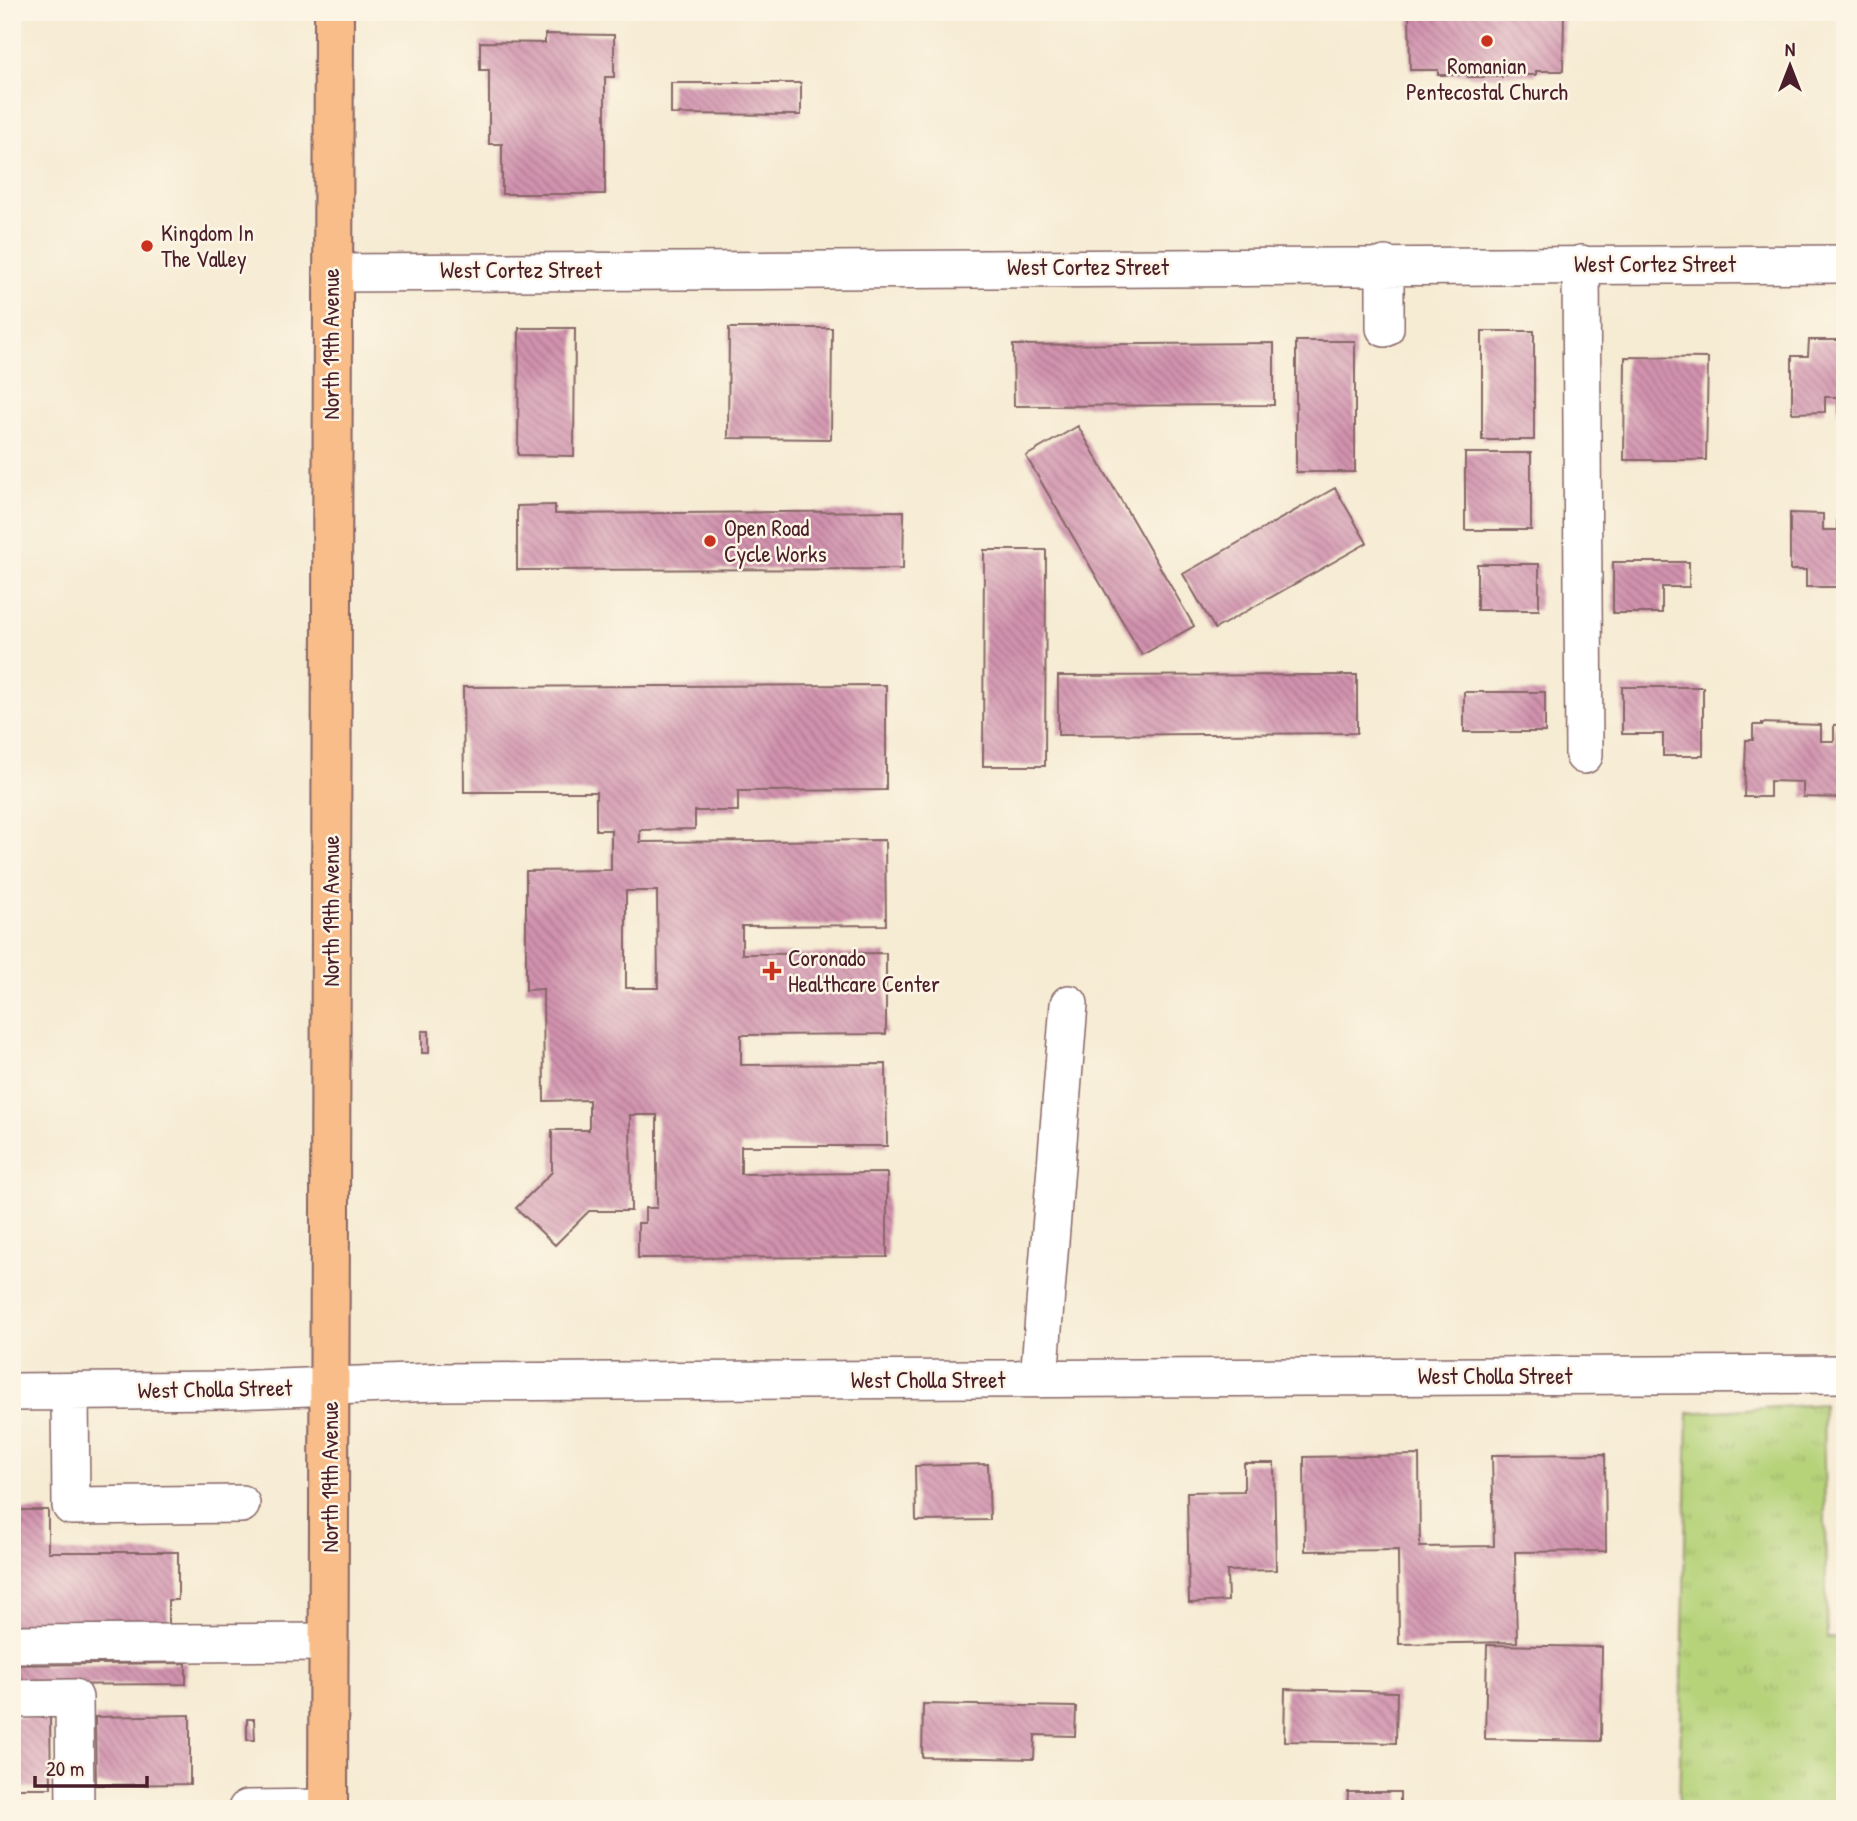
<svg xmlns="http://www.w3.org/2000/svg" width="1857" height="1821" font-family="'Patrick Hand',sans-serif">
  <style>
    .grass { fill: url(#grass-tufts); stroke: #807952; stroke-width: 2 }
    .building { fill: url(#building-back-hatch); fill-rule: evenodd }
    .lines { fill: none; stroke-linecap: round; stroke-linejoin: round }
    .minor-casing { stroke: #866666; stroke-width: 40 }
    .major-casing { stroke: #866666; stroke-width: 42 }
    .minor { stroke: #fff; stroke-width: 37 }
    .major { stroke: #f8bd89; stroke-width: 38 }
    .poi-dot { fill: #c8321e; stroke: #fcf5e5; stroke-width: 2.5 }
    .labels { text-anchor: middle; stroke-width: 5; stroke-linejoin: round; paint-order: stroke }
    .poi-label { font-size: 23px; fill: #4a1f2b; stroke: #fcf5e5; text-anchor: start }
    .street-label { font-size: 23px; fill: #4a1f2b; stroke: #fcf5e5 }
  </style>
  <defs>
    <pattern id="grass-tufts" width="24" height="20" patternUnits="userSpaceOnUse" patternTransform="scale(1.75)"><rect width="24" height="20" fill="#b6d37a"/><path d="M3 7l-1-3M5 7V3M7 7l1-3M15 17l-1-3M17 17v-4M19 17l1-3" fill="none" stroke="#9eb56a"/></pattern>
    <pattern id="building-back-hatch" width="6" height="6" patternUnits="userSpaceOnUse" patternTransform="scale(1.75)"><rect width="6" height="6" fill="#d192ae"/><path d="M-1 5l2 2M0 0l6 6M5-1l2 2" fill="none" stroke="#ac778e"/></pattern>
  </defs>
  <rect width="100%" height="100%" fill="#fcf5e5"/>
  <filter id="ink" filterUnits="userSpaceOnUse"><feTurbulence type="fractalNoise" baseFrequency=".0143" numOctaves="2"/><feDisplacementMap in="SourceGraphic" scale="14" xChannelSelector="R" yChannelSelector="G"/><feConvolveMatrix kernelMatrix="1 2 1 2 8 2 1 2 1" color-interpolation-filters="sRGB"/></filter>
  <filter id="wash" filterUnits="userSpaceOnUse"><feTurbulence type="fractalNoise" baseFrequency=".00686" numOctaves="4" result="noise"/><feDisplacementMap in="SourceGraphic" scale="28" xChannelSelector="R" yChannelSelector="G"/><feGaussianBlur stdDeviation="1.57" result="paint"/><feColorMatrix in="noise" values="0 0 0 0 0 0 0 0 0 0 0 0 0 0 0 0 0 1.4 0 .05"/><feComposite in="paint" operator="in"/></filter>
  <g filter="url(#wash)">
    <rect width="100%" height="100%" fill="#f6ebd3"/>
    <path class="grass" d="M1823,1404L1827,1638H1845V1809H1679L1688,1413Z"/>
    <g id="blocks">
      <path class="building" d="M1409,12H1564L1563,71H1536V75H1502V77H1468V75H1438V70H1410Z
        M545,34L614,35V77H605V194H502V144H489V70H480V42L545,43Z
        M671,83H801V115L671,114Z
        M519,328H575L574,456L518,455Z
        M729,328H832L831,439L728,438Z
        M1482,331H1534V440H1482Z
        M1809,340H1845V412H1838V397H1825V412L1792,413V356H1808Z
        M1296,341H1355V472H1296Z
        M1274,343V405L1014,406L1013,345Z
        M1625,357L1708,358L1706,460H1624Z
        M1078,426L1194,626L1142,655L1026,456Z
        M1465,453H1531V530H1465Z
        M1335,488L1367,543L1215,629L1183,574Z
        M555,505V514L904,511L903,569L517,570V506Z
        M1790,513L1823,514V530H1837V514H1845V587H1806V570H1790Z
        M984,550H1046L1045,766H983Z
        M1613,562H1689V587H1662V613H1613Z
        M1477,564H1539V610H1477Z
        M1357,675V733L1058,735V676Z
        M886,685V790L738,791V811H695V829L640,830V842L885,840L886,925L742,926V954L886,953V1034L741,1035V1065L886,1064L887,1146H741V1174L887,1173V1257L638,1258V1223H645V1208H657V1115H630L631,1211H589L555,1245L516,1208L552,1172V1130H589V1100L544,1101L543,989L526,990V871L611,870V830H596V792H464L463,687ZM626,891H657L658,988H626Z
        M1622,687H1703V756H1663V734H1622Z
        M1464,692H1545V732H1464Z
        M1762,723L1821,725V741H1834V725L1845,724V798L1803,797V782L1770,781V797H1744L1746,740H1753V725H1762Z
        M422,1031H429V1053H422Z
        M1605,1454L1606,1551L1515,1552L1517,1642L1399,1644L1398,1550L1305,1551L1304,1457L1419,1455L1420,1547L1494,1546L1492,1455Z
        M1244,1463H1274L1276,1570L1227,1571L1228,1601L1189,1603L1187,1492L1244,1491Z
        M988,1464L990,1520L916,1521L915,1466Z
        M12,1510H48V1552H178V1600H168V1630H12Z
        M1487,1645L1602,1647L1601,1741L1485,1739Z
        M186,1663V1684L12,1685V1665Z
        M1285,1689L1397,1692L1396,1743L1284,1741Z
        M923,1704L1076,1707L1075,1736L1035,1735L1034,1759L922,1757Z
        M190,1715V1784L96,1785L95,1717Z
        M12,1717H50L51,1788H12Z
        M247,1719H254L255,1740H247Z
        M1348,1792H1400V1809H1347Z"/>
    </g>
  </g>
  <g filter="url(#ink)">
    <use href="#blocks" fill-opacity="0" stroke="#866666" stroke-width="2"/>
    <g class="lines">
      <g class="minor-casing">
        <path id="minor" d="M1581,264L1584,755
          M1385,265V328
          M332,273L1845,264
          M1039,1379L1069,1004
          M12,1392L230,1390L437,1382L1845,1374
          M70,1392L71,1506L241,1504
          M12,1644L329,1642
          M12,1699L74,1698L75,1809
          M247,1809L328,1808"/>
      </g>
      <g class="major-casing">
        <path id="major" d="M328,1809L334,12"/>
      </g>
      <use href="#minor" class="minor"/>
      <use href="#major" class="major"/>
    </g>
  </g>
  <g class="poi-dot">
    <circle cx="1487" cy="41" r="7"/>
    <circle cx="147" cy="246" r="7"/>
    <circle cx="710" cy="541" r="7"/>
    <path d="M768.5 960.5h7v7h7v7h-7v7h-7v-7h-7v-7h7z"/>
  </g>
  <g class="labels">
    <g class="poi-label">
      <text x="1487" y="74" text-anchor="middle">Romanian<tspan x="1487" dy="26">Pentecostal Church</tspan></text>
      <text x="161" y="241">Kingdom In<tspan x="161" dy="26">The Valley</tspan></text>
      <text x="724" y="536">Open Road<tspan x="724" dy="26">Cycle Works</tspan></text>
      <text x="788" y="966">Coronado<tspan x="788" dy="26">Healthcare Center</tspan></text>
    </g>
    <g class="street-label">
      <text x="1655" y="272">West Cortez Street</text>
      <text x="1088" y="275">West Cortez Street</text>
      <text x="521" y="278">West Cortez Street</text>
      <text transform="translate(331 344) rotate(-90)" y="8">North 19th Avenue</text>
      <text transform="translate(331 911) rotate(-90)" y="8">North 19th Avenue</text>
      <text x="1495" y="1384">West Cholla Street</text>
      <text x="928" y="1388">West Cholla Street</text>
      <text transform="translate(215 1389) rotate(-1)" y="8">West Cholla Street</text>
      <text transform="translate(330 1477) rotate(-90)" y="8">North 19th Avenue</text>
    </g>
  </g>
  <rect width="1857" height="1821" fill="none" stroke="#fcf5e5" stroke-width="42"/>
  <g transform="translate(1790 66)" stroke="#fcf5e5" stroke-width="5" paint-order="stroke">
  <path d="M0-5L12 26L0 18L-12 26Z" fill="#4a1f2b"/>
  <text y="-10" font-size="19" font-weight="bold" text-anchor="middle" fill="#4a1f2b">N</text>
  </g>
  <path d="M35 1776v10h112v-10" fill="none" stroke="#4a1f2b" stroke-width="3.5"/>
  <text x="46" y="1776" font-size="21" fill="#4a1f2b" stroke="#fcf5e5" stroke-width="5" paint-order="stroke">20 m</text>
</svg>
